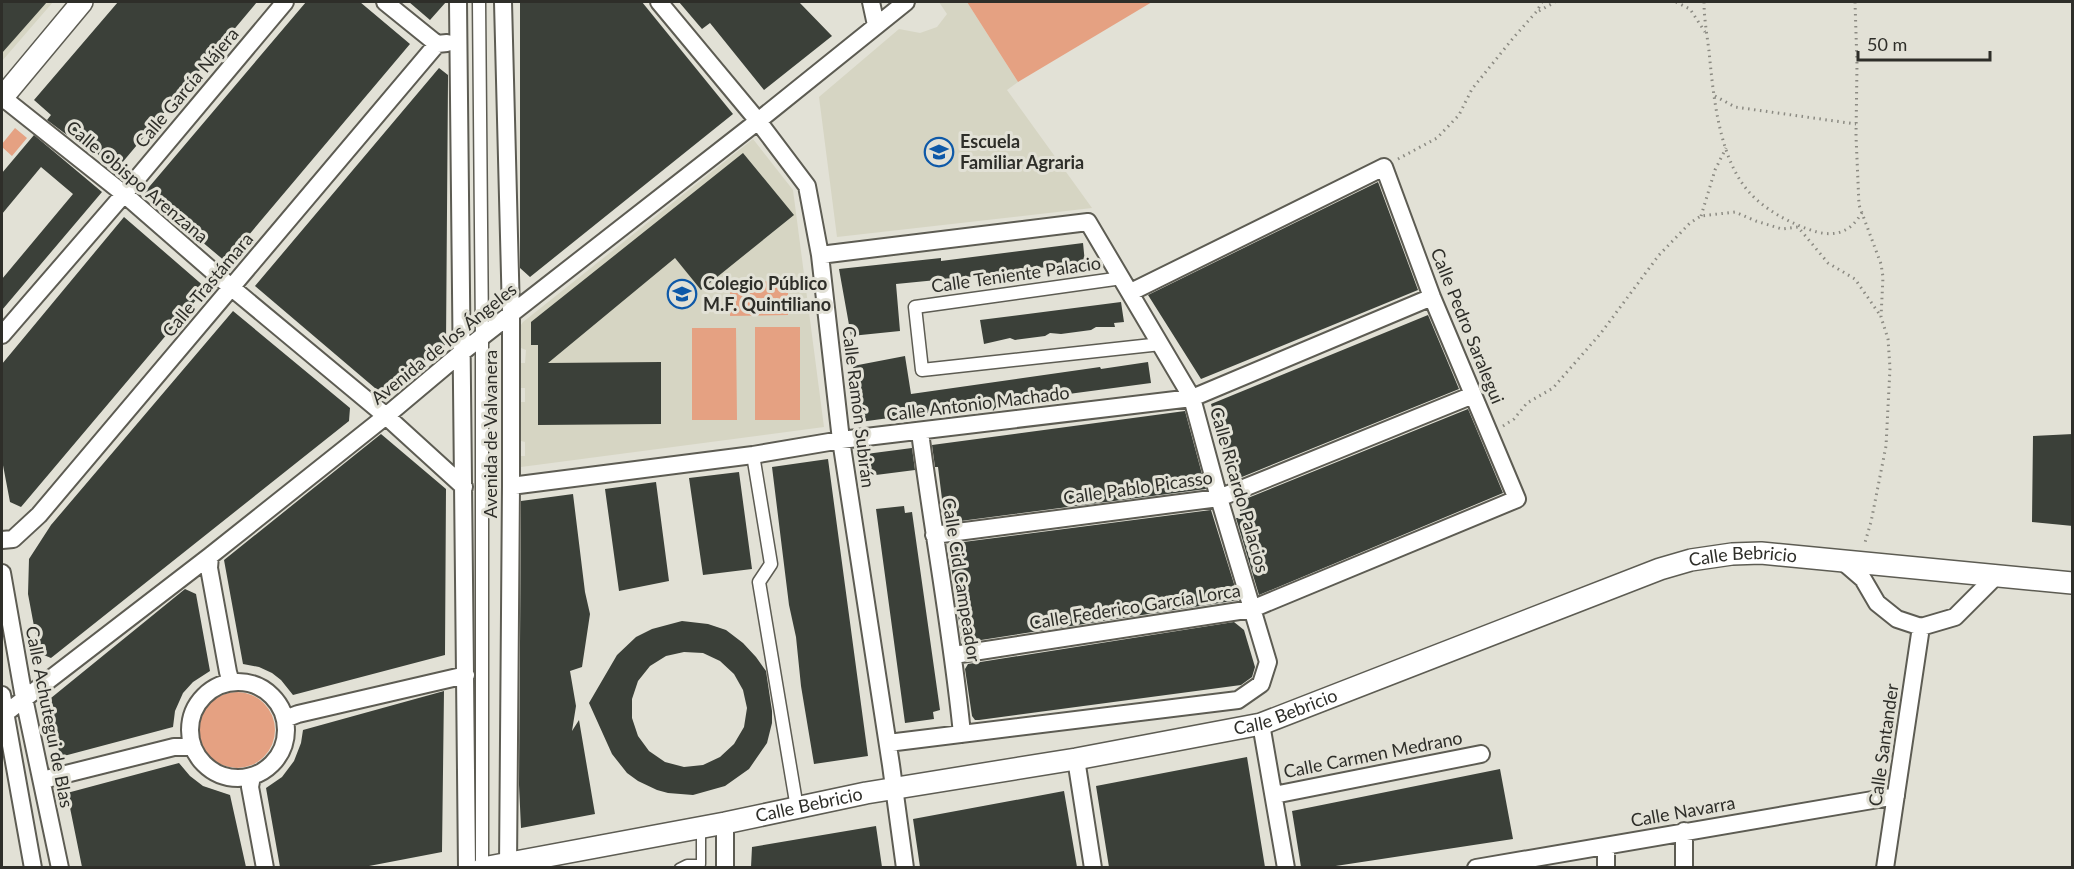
<svg xmlns="http://www.w3.org/2000/svg" width="2074" height="869" font-family="Lato,sans-serif">
  <style>
    .built { fill: #d6d5c3 }
    .green { fill: #e5a182 }
    .building { fill: #3b4039; fill-rule: evenodd }
    .lines { fill: none; stroke-linecap: round; stroke-linejoin: round }
    .service-casing { stroke: #5d5c53; stroke-width: 11 }
    .pedestrian-casing { stroke: #5d5c53; stroke-width: 15 }
    .minor-casing { stroke: #5d5c53; stroke-width: 20 }
    .tertiary-casing { stroke: #5d5c53; stroke-width: 24 }
    .path { stroke: #8b8a82; stroke-width: 3; stroke-dasharray: 1.5 4.5; stroke-linecap: butt }
    .service { stroke: #fff; stroke-width: 8 }
    .pedestrian { stroke: #fff; stroke-width: 12 }
    .minor { stroke: #fff; stroke-width: 16 }
    .tertiary { stroke: #fff; stroke-width: 21 }
    .labels { text-anchor: middle; stroke-width: 6; stroke-linejoin: round; paint-order: stroke }
    .street-label { font-size: 18px; fill: #2e2e29; stroke: #e2e1d6 }
    .poi-label { font-size: 18px; font-weight: bold; fill: #2e2e29; stroke: #e2e1d6; text-anchor: start }
  </style>
  <rect width="100%" height="100%" fill="#e2e1d6"/>
  <path class="built" d="M2,2H53L2,61Z
    M939,2H967L1018,82L1007,90L1092,208L837,237L819,97L899,29L920,33L937,27L947,14Z
    M753,139L793,190L824,427L521,467V456H525V442L521,441L520,402H525V388H521V363H525L526,350L521,348V325L523,322Z"/>
  <path class="green" d="M967,2H1152L1018,82Z
    M15,128L27,138L12,156L2,147V144Z
    M788,281V315L730,316V282Z
    M755,327H800V420H755Z
    M692,328H736L737,420H692Z
    M199 730a38 38 0 1 1 76 0a38 38 0 1 1-76 0Z"/>
  <path class="building" d="M2,2H47L2,53Z
    M118,2H257L116,170L71,131L67,135L47,120L51,115L34,100Z
    M306,2H360L410,44L226,262L144,193Z
    M409,2H446L430,20Z
    M520,2H642L733,114L530,277L520,268Z
    M679,2H799L832,36L764,90L710,23L702,29Z
    M439,68L448,75V80L446,344L382,394L255,286Z
    M34,135L102,192L2,310V279L73,194L41,167L2,214V173Z
    M743,153L794,215L701,290L675,258L548,363L661,362V424L538,425V345H531V322Z
    M1378,182L1418,290L1201,379L1148,295Z
    M124,217L206,288L21,507L10,502L2,460V364Z
    M1083,243L1085,263L1038,268V270L896,284L900,331L851,336L839,269L941,258V261Z
    M1121,302L1124,322L1114,323L1115,327H1096L1091,330L1061,334L1050,333L1045,336L1015,340L1010,338L984,344L980,320Z
    M233,311L350,408L349,421L51,658L39,653L28,594L29,559L51,525Z
    M1428,315L1459,389L1232,481L1211,404Z
    M905,356L911,394L1100,367L1101,369L1148,362L1151,383L1000,403L993,411L991,404L860,422L853,366Z
    M1468,409L1503,493L1259,595L1236,518H1242L1238,502Z
    M1185,411L1206,489L945,523L938,467H935L932,445Z
    M381,434L446,489L445,655L293,695L281,680L272,673L259,667L243,664L224,560Z
    M2073,434V526L2032,522L2033,436Z
    M912,448L915,470L868,476L866,454Z
    M828,459L868,756L814,764L801,686L796,637L789,605L772,467Z
    M739,472L752,569L703,575L689,478Z
    M656,482L669,581L619,591L605,489Z
    M573,494L585,592L590,614L582,667L570,671L576,706L572,731L579,720L595,814L521,828L519,785L521,501Z
    M904,506L905,513L912,512L940,710L933,712L934,719L905,723L876,509Z
    M1211,510L1239,600L962,643L948,544Z
    M185,589L196,594L210,671L193,682L183,693L175,711L173,727L60,757L50,703L51,698Z
    M682,621L708,624L726,630L743,643L756,657L766,671L772,711V723L767,743L749,769L725,786L693,795L668,793L657,790L638,781L627,773L612,754L589,703L617,655L636,637L652,629ZM684,652L703,653L720,661L734,674L743,690L747,708L744,727L734,744L720,757L703,765L684,767L665,762L649,751L638,736L632,718V699L638,681L650,666L666,656Z
    M1234,622L1244,630L1255,667L1252,677L1241,685L979,720H975L972,716L965,669L968,664Z
    M444,691L442,852L369,866V867H280L266,788L282,777L294,761L301,743L303,730Z
    M1247,757L1265,867H1109L1096,786Z
    M179,763L190,776L203,786L230,795L246,867H82L67,793Z
    M1500,769L1513,839L1329,867H1301L1292,811Z
    M1064,791L1077,867H920L913,819Z
    M876,826L882,867H751L752,847Z"/>
  <g class="lines">
    <g class="service-casing">
      <path id="service" d="M679,868L687,864H701V828"/>
    </g>
    <g class="pedestrian-casing">
      <path id="pedestrian" d="M479,2L482,336V868
        M1122,278L915,307L922,370L1161,344
        M753,455L771,564L759,582L797,808"/>
    </g>
    <g class="minor-casing">
      <path id="minor" d="M385,2L437,44L447,43
        M458,2L467,868
        M503,2L511,314V486L508,868
        M659,2L758,121L807,186L820,255L841,440L891,765L905,868
        M871,2L876,25
        M2,97L124,194L232,288L386,416L464,487
        M820,255L1088,222L1192,398L1219,498L1268,662L1261,684L1238,700L888,743
        M2,335L124,194L285,2
        M920,432C933,533 952,632 962,734
        M511,486L753,455L841,440L1192,398L1432,297
        M934,535L1219,498L1473,395
        M2,540L13,539L39,515L437,44
        M210,556L209,568L228,672L231,682
        M1841,560L1863,579L1877,603L1897,619L1921,627L1955,617L1996,576
        M2,573L24,698L60,868
        M954,655L1252,609L1517,499L1432,297L1384,167L1131,292
        M190 730a48 48 0 1 1 96 0a48 48 0 1 1-96 0Z
        M2,695L33,868
        M2,716L210,556L386,416L461,353L758,121L906,2
        M285,719L298,714L466,675
        M1261,724L1286,868
        M1076,759L1093,868
        M252,776L250,787L265,868
        M42,782L50,778L174,747H193
        M1274,795L1481,754
        M725,823V868
        M1476,868L1896,796
        M1606,868V846
        M1684,868V831
        M1885,868L1921,627"/>
    </g>
    <g class="tertiary-casing">
      <g id="tertiary">
        <path d="M2,98L82,2"/>
        <path id="s1" d="M483,868L725,823L866,793L1076,759L1261,724L1660,569L1691,560L1732,554L1761,553L2072,583"/>
      </g>
    </g>
    <path class="path" d="M1676,2L1690,9L1705,32
      M1704,2C1704,18 1707,35 1709,51C1713,92 1718,148 1742,183C1758,207 1790,224 1817,232C1837,237 1852,231 1862,212
      M1855,2L1857,64L1856,136L1859,205L1881,264L1883,277L1881,317L1888,339L1890,368L1886,446L1871,522L1864,546
      M1539,11L1555,2
      M1715,96L1735,107L1856,124
      M1398,159L1437,138L1459,115L1472,89L1514,37L1537,11L1542,2
      M1701,216L1715,170L1726,148
      M1503,426L1514,419L1527,403L1553,388L1601,333L1659,255L1690,223L1701,216L1735,212L1756,221L1782,229L1798,227L1828,263L1855,279L1880,315"/>
    <use href="#service" class="service"/>
    <use href="#pedestrian" class="pedestrian"/>
    <use href="#minor" class="minor"/>
    <use href="#tertiary" class="tertiary"/>
  </g>
  <defs>
    <g id="school-ring" transform="scale(1.5)"><circle r="9.5" fill="#e2e1d6" stroke="#0e59a8" stroke-width="1.5"/><path d="M0-5L7-2L0 1L-7-2ZM-4 1L0 2.5L4 1V4Q0 6-4 4Z" fill="#0e59a8"/></g>
  </defs>
  <g fill-rule="evenodd">
    <use href="#school-ring" x="939" y="152"/>
    <use href="#school-ring" x="682" y="294"/>
  </g>
  <g class="labels">
    <g class="street-label">
      <text transform="translate(187 88) rotate(-50)" y="6">Calle García Nájera</text>
      <text transform="translate(137 182) rotate(40)" y="6">Calle Obispo Arenzana</text>
      <text transform="translate(1016 275) rotate(-8)" y="6">Calle Teniente Palacio</text>
      <text transform="translate(208 285) rotate(-50)" y="6">Calle Trastámara</text>
      <text transform="translate(1467 326) rotate(68)" y="6">Calle Pedro Saralegui</text>
      <text transform="translate(444 344) rotate(-39)" y="6">Avenida de los Ángeles</text>
      <text transform="translate(978 404) rotate(-7)" y="6">Calle Antonio Machado</text>
      <text transform="translate(858 407) rotate(83)" y="6">Calle Ramón Subirán</text>
      <text transform="translate(491 434) rotate(-90)" y="6">Avenida de Valvanera</text>
      <text transform="translate(1138 488) rotate(-8)" y="6">Calle Pablo Picasso</text>
      <text transform="translate(1239 490) rotate(74)" y="6">Calle Ricardo Palacios</text>
      <text dy="6" stroke="none"><textPath href="#s1" startOffset="1304">Calle Bebricio</textPath></text>
      <text transform="translate(961 580) rotate(81)" y="6">Calle Cid Campeador</text>
      <text transform="translate(1135 607) rotate(-9)" y="6">Calle Federico García Lorca</text>
      <text dy="6" stroke="none"><textPath href="#s1" startOffset="818">Calle Bebricio</textPath></text>
      <text transform="translate(49 717) rotate(79)" y="6">Calle Achutegui de Blas</text>
      <text transform="translate(1884 745) rotate(-82)" y="6">Calle Santander</text>
      <text transform="translate(1373 755) rotate(-11)" y="6">Calle Carmen Medrano</text>
      <text dy="6" stroke="none"><textPath href="#s1" startOffset="332">Calle Bebricio</textPath></text>
      <text transform="translate(1683 812) rotate(-10)" y="6">Calle Navarra</text>
    </g>
    <g class="poi-label">
      <text x="960" y="148">Escuela<tspan x="960" dy="21">Familiar Agraria</tspan></text>
      <text x="703" y="290">Colegio Público<tspan x="703" dy="21">M.F. Quintiliano</tspan></text>
    </g>
  </g>
  <rect width="2074" height="869" fill="none" stroke="#2e2e29" stroke-width="6"/>
  <path d="M1858 51v9h132v-9" fill="none" stroke="#2e2e29" stroke-width="3"/>
  <text x="1867" y="51" font-size="18" fill="#2e2e29" stroke="#e2e1d6" stroke-width="4.5" paint-order="stroke">50 m</text>
</svg>
